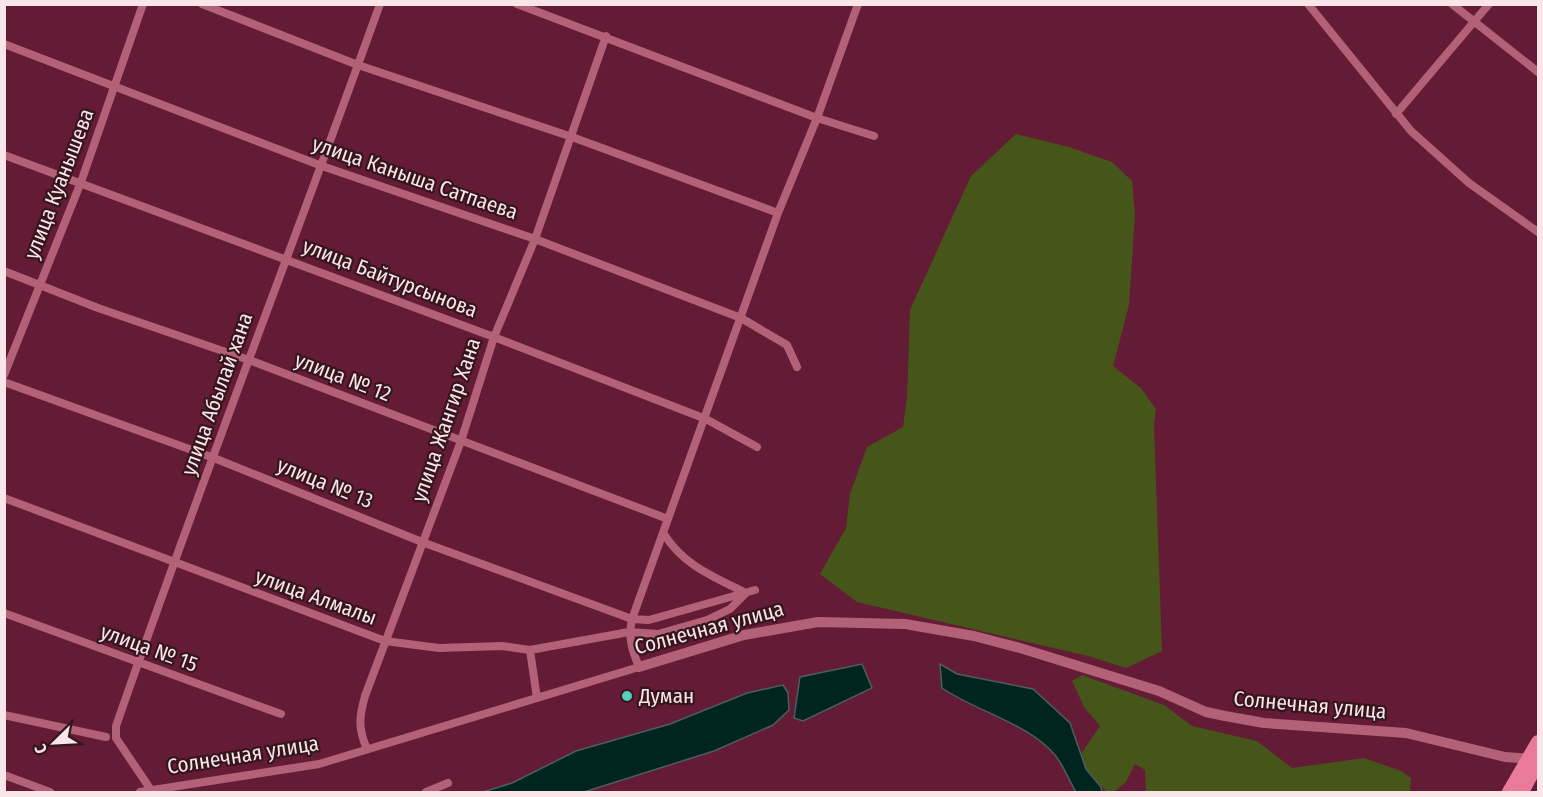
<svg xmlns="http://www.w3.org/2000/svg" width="1543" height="797" font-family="'Fira Sans Condensed',sans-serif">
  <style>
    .green { fill: #465519 }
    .water { fill: #002520; stroke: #4b5f5d; stroke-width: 1.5 }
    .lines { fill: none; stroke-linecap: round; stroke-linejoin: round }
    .minor { stroke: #b26178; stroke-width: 8 }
    .tertiary { stroke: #b26178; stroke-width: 10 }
    .trunk { stroke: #e97a9a; stroke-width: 14 }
    .poi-dot { fill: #5acebd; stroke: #36151f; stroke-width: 2 }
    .labels { text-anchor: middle; stroke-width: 4.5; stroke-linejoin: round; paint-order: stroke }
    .street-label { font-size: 21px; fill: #f9e6ea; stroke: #36151f }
    .poi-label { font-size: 21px; fill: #f9e6ea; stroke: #36151f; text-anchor: start }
  </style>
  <rect width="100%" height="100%" fill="#641b35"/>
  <path class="green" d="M1016,134L1069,147L1112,162L1132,181L1135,214L1129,305L1113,366L1141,388L1156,409L1154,424L1162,651L1126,668L1088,656L857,602L820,574L846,528L850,494L867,447L903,427L907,397L910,310L971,176Z
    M1082,675L1164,705L1192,726L1257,741L1292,768L1364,758L1401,771L1411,778L1410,792H1146L1145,770L1135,764L1126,782L1114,792L1106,791L1086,769L1081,754L1100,726L1084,707L1072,681Z"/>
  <path class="water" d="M862,664L872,688L803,721L794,718L800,677Z
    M940,664L957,674L1033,689L1070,723L1086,769L1101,787L1102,792H1076C1069,781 1064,766 1055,755C1030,724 975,711 942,688Z
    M783,685L788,693L789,710L773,725L714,751L584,792H483L512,783L576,751L670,724L747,693Z"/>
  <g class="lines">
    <path class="minor" d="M202,4L358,65L572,137L778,213
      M517,4L817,118L874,136
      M1308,4L1411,131L1469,183L1538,232
      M1452,4L1538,72
      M4,44L322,166L535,239L741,318L787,345L797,367
      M1396,114L1489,4
      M4,155L494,337L706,419L757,447
      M4,271L98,308L249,360L668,519
      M4,375L81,182L143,4
      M4,382L214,458L422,542L632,619L649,620L755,590
      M4,498L385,641L439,648L502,646L530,650L629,632L658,634L707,620L730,609L746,593C714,577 683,565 664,534
      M4,613L281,714
      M530,650L537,698
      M4,715L106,737
      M367,749C358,729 359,717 365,696L461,441L494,337L535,239L606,36
      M4,775L50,792
      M151,790L116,738V726C200,484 293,246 380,4
      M140,792L319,764L639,667C632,650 628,638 632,619L778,213L817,118L858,4
      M426,792L448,783"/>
    <path class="tertiary" d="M639,667L744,635L818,622L905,624L974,636L1020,648L1159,691L1206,712L1225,716L1264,723L1406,733L1505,757L1532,759"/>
    <path class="trunk" d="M1509,792L1538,742
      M1522,792L1538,762"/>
  </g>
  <circle class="poi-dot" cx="627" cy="696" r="6"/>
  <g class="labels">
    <g class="street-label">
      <text transform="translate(415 178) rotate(19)" y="7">улица Каныша Сатпаева</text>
      <text transform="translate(59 184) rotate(-69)" y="7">улица Куанышева</text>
      <text transform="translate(390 278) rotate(21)" y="7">улица Байтурсынова</text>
      <text transform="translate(343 377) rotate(21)" y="7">улица № 12</text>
      <text transform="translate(217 394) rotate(-70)" y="7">улица Абылай хана</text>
      <text transform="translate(446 420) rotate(-71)" y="7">улица Жангир Хана</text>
      <text transform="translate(325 483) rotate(22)" y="7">улица № 13</text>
      <text transform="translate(316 597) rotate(20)" y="7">улица Алмалы</text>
      <text transform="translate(709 628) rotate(-15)" y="7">Солнечная улица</text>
      <text transform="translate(149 648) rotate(20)" y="7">улица № 15</text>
      <text transform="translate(1310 705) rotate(5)" y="7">Солнечная улица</text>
      <text transform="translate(243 755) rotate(-9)" y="7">Солнечная улица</text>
    </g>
    <g class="poi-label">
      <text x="639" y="703">Думан</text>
    </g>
  </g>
  <rect width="1543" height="797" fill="none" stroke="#f9e6ea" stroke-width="12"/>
  <g transform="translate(54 743) rotate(246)" stroke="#36151f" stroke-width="4.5" paint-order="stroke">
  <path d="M0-4.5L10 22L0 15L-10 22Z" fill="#f9e6ea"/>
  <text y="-9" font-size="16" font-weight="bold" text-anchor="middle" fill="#f9e6ea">С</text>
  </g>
</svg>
